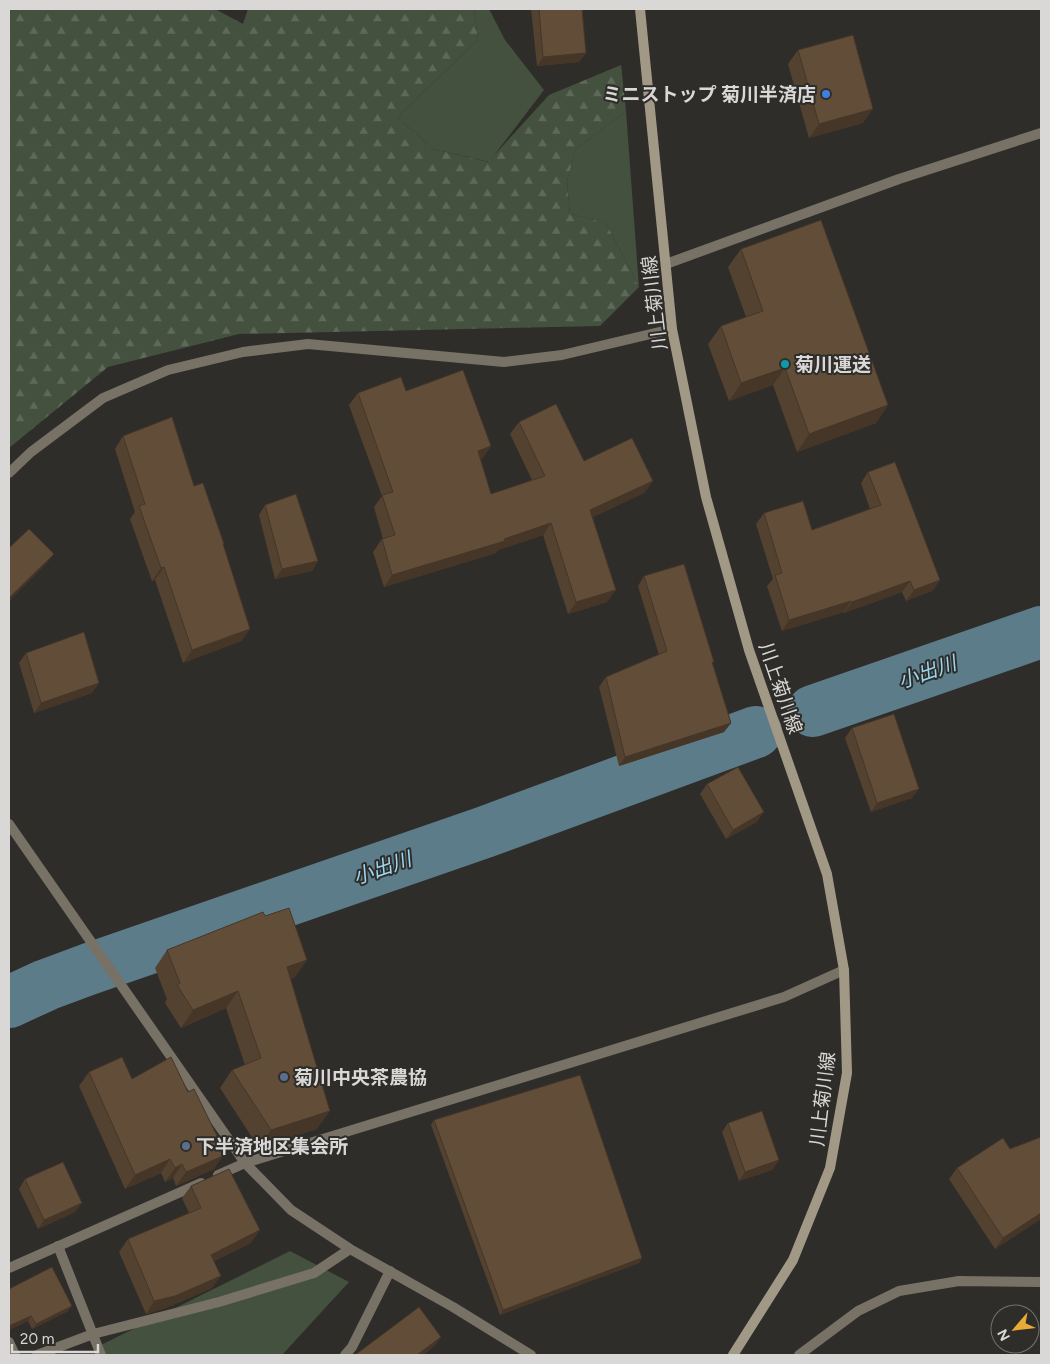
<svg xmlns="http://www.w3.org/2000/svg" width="1050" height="1364" font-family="Figtree,'Noto Sans JP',sans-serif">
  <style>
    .grass { fill: #43513e }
    .forest { fill: url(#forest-firs) }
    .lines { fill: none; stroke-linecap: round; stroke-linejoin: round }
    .river { stroke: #5c7c8a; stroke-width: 52 }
    .service { stroke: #787166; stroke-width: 10 }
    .minor { stroke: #787166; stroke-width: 10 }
    .tertiary { stroke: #787166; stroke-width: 10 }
    .secondary { stroke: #a29886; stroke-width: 10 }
    .wall { fill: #544231 }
    .shaded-wall { fill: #453628 }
    .building { fill: #624d39; stroke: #453628 }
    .shop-dot { fill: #3f7fe0; stroke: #2f2d2a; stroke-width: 2 }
    .culture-dot { fill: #0f9aa8; stroke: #2f2d2a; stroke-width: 2 }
    .service-dot { fill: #5c6f8a; stroke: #2f2d2a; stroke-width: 2 }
    .labels { text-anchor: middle; stroke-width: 4; stroke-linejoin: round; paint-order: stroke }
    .poi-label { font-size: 19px; font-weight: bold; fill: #dad8d7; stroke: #2f2d2a; text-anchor: start }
    .street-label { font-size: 19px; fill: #dad8d7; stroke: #2f2d2a }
    .water-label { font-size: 20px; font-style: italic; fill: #9bd8f2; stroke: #2f2d2a }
  </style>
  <defs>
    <pattern id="forest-firs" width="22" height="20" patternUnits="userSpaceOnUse" patternTransform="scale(1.25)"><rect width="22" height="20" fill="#43513e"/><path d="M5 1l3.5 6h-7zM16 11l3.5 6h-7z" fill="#5e6959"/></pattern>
  </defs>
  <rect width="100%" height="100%" fill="#2f2d2a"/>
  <path class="grass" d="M474,9H489L505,40L544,90L489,162L433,149L397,117L478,40Z
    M626,111L639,287L606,223L570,214L567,181L576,149Z
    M290,1251L349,1282L282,1355H105L101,1345Z"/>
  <path class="forest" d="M9,9H215L243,24L248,9H474L478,40L397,117L433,149L488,162L549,95L621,65L626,111L576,149L567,181L570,214L606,223L639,287L600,326L239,334L108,367L9,448Z"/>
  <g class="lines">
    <path class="river" d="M813,711L1041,632
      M9,1002L46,985L89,969L485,832L756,732"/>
    <path class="service" d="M58,1246L101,1355
      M345,1355L352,1347L390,1271"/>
    <path class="minor" d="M666,264L899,179L1041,133
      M9,824L245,1163L291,1210L350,1249L453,1307L531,1355
      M218,1175L245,1163L784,997L844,970
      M9,1268L201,1183
      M9,1342L15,1355
      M37,1355L93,1334L219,1302L314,1273L350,1249
      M799,1355L858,1311L899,1291L959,1281L1041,1282"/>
    <path class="tertiary" d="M9,473L31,452L103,398L168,370L243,352L308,344L504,362L562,355L672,329"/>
    <path class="secondary" d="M640,9L672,329L706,497L749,650L827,874L844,970L847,1073L830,1168L793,1260L733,1355"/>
  </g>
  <path class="wall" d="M531,9H582L586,53L579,62L537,66Z
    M798,50L863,123L809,138L788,64Z
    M741,249L888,405L876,423L797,452L773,385L729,401L708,344L721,326L746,317L728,267Z
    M406,391L483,458L480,459L491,494L532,480L510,434L519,422L584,461L653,481L644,493L593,517L607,602L568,614L543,535L498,550L496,553L384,587L373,552L382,539H383L374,507L382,496L349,405L358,393Z
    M123,436L194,486L224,544L223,545L250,629L241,641L183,663L155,580L152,581L130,519L135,512L115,449Z
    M868,472L940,580L932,591L906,601L902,592L844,613V612L782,631L767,586L773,579L756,524L764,513L812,530L870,509L861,483Z
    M265,505L318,561L312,571L275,579L259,515Z
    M644,576L712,664L731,723L724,732L619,766L599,687L606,677L659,655L638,586Z
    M26,653L99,683L92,693L34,713L19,663Z
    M852,728L912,798L871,812L845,738Z
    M707,784L757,822L726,839L700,794Z
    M265,916L307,960L294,978L290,979L317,1129L259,1148L220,1088L232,1070L245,1065L226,1008L181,1028L165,1003L167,999L155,968L167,950Z
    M89,1072L132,1079L188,1092L222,1153L214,1169L176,1186L173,1178L165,1182L161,1173L125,1189L79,1086Z
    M434,1120L642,1258L639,1263L500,1315L431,1125Z
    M728,1123L779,1160L772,1170L739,1181L722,1132Z
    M1041,1137V1219L995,1249L949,1179L957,1168Z
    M25,1179L75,1212L38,1229L19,1189Z
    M191,1186L251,1243L214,1261L212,1288L166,1308L146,1314L119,1252L128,1239L189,1213L182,1198Z
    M9,1289L68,1311L32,1329L28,1321L9,1330Z"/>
  <path class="shaded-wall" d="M586,53L579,62L537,66L543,57Z
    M873,109L863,123L809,138L819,124Z
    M785,368L773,385L729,401L741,383Z
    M888,405L876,423L797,452L809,434Z
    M491,446L483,458L469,463L478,451Z
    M653,481L644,493L582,522L590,510Z
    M551,523L543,535L498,550L496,553L384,587L392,575Z
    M54,554L47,563L9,601V598L10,597Z
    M318,561L312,571L275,579L282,569Z
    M164,567L155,580L152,581L161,568Z
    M940,580L932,591L906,601L914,590Z
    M910,581L902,592L844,613L852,602Z
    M616,590L607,602L568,614L576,602Z
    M851,601L844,612L782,631L789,620Z
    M250,629L241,641L183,663L192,650Z
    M99,683L92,693L34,713L41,703Z
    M731,723L724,732L619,766L625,757Z
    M919,789L912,798L871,812L877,803Z
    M764,812L757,822L726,839L733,830Z
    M307,960L294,978L274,985L287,967Z
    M238,991L226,1008L181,1028L193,1010Z
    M330,1111L317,1129L259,1148L271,1130Z
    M224,1150L219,1158L223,1156L214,1169L176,1186L186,1172Z
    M170,1159L161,1173L125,1189L135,1175Z
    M779,1160L772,1170L739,1181L745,1172Z
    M182,1164L173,1178L165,1182L175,1168Z
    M82,1203L75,1212L38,1229L44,1220Z
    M1041,1213V1219L995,1249L1003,1238Z
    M260,1230L251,1243L202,1267L211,1255Z
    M642,1258L639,1263L500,1315L503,1310Z
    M221,1276L212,1288L166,1308L146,1314L154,1301Z
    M72,1306L68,1311L32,1329L36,1324Z
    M31,1316L28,1321L9,1330V1326Z
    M441,1337L435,1346L423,1355H417Z"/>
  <path class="building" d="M539,9H582L586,53L543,57Z
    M853,35L873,109L819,124L798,50Z
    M821,220L888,405L809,434L785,368L741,383L721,326L763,311L741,249Z
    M463,370L491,446L478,451L491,494L545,476L519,422L556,404L584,461L632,438L653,481L590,510L616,590L576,602L551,523L504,539L505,541L392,575L382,539L395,535L382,495L393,492L358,393L401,377L406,391Z
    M172,417L194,486L203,483L224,544H223L250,629L192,650L164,567L161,568L139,506L145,504L123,436Z
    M895,462L940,580L914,590L910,581L852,602L851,601L789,620L775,575L782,573L764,513L803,501L812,530L881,505L868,472Z
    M296,494L318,561L282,569L265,505Z
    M29,529L54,554L10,597L9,596V548Z
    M684,564L714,662H712L731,723L625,757L606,677L667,651L644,576Z
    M84,632L99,683L41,703L26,653Z
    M894,714L919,789L877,803L852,728Z
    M738,767L764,812L733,830L707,784Z
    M289,908L307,960L287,967L330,1111L271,1130L232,1070L261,1058L238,991L193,1010L177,985L180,983L167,950L263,912L265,916Z
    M122,1057L132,1079L171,1057L188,1092L194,1089L224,1150L221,1152L223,1156L186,1172L182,1164L175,1168L170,1159L135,1175L89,1072Z
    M580,1075L642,1258L503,1310L434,1120Z
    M762,1111L779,1160L745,1172L728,1123Z
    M1041,1137V1213L1003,1238L957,1168L1003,1138L1010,1149Z
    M63,1162L82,1203L44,1220L25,1179Z
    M229,1169L260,1230L211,1255L221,1276L175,1296L154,1301L128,1239L201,1208L191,1186Z
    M52,1267L72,1306L36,1324L31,1316L9,1326V1289Z
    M419,1307L441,1337L417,1355H355Z"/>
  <circle class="shop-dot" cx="826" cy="94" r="5"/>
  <circle class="culture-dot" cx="785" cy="364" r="5"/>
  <g class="service-dot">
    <circle cx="284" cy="1077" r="5"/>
    <circle cx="186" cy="1146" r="5"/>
  </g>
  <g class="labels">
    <g class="poi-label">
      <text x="816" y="101" text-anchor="end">ミニストップ 菊川半済店</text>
      <text x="795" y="371">菊川運送</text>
      <text x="294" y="1084">菊川中央茶農協</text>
      <text x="196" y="1153">下半済地区集会所</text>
    </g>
    <g class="street-label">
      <text transform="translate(654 303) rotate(-97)" y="7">川上菊川線</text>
      <text transform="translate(781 688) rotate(71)" y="7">川上菊川線</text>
      <text transform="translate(822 1099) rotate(-83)" y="7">川上菊川線</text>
    </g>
    <g class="water-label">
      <text transform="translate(927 672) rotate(-19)" y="7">小出川</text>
      <text transform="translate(382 868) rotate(-19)" y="7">小出川</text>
    </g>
  </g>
  <rect width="1050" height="1364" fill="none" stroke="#dad8d7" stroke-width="20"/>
  <g transform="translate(1015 1329) rotate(242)"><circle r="24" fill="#2f2d2a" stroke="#73716f"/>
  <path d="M0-4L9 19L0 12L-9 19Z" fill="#e8ab37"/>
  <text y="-8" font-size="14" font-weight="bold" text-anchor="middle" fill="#dad8d7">N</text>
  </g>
  <path d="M12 1344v8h86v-8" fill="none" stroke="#dad8d7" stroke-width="2.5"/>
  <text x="20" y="1344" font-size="15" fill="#dad8d7" stroke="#2f2d2a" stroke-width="4" paint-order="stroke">20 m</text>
</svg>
